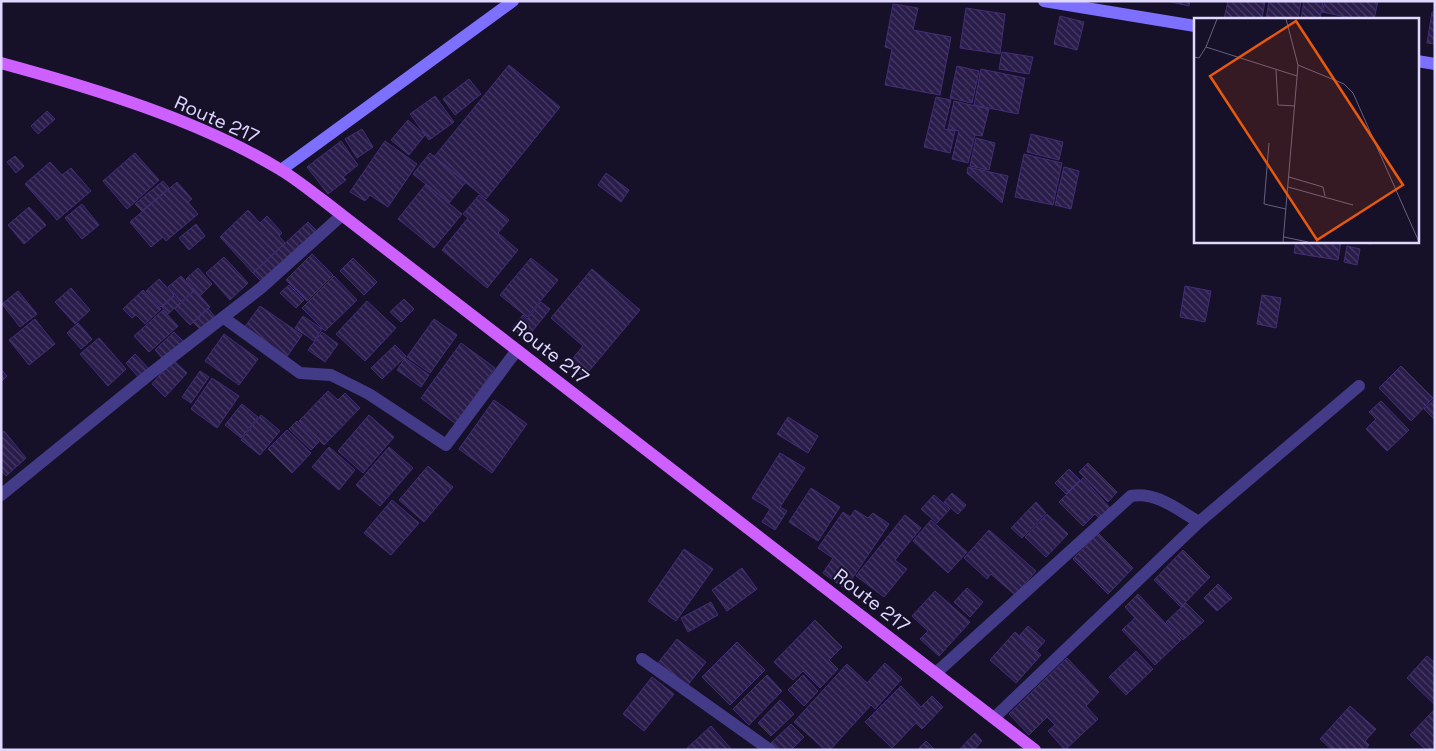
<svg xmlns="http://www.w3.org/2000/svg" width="1436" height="751" font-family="'Space Grotesk',sans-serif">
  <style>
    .building { fill: url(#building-back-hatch); stroke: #422e76 }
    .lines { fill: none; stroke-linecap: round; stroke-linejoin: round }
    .street { stroke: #443b88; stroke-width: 12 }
    .secondary { stroke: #7d70ff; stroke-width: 12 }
    .primary { stroke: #ce60ff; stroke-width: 12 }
    .labels { text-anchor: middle; stroke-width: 4; stroke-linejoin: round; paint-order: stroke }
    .street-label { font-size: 19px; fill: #e0d8ff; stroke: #161029 }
    .inset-road { fill: none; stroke: #67607f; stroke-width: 1 }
    .view { fill: #e8590c; fill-opacity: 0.15; stroke: #e8590c; stroke-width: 2.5 }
    .inset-edge { fill: none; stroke: #e0d8ff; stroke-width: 2.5 }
  </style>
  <defs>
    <pattern id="building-back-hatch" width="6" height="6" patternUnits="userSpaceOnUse" patternTransform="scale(1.25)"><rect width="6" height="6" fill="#291c4a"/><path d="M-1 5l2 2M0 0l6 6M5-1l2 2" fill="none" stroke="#483c65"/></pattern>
  </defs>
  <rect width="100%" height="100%" fill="#161029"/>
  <path class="building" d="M1167,1H1190L1189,6Z
    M1228,1H1265L1262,19H1224Z
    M1269,1H1301L1298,19H1266Z
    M1304,1H1323L1320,19H1301Z
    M1325,1H1378L1374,19H1356L1322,12Z
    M893,4L918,8L913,30L951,37L940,95L885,85L892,49L885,47Z
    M966,8L1005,14L1000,54L960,48Z
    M1432,12H1435V44L1427,43Z
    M1060,16L1084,22L1077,50L1054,44Z
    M1002,52L1033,57L1029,74L999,69Z
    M509,65L560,107L486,199L434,157Z
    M957,66L979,71L972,103L950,98Z
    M981,69L1025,78L1018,114L974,105Z
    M469,79L481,94L455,115L443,99Z
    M435,96L454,122L429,140L410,114Z
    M936,97L951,100L944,129L955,131L950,153L924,147Z
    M954,101L989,109L982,136L975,135L968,163L952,159L959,131L948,129Z
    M47,111L55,119L38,134L31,126Z
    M408,120L425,135L409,155L391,140Z
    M362,129L373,147L357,158L345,139Z
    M1031,134L1063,142L1059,160L1027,152Z
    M976,138L995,143L989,170L970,166Z
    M341,141L358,165L343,177L346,180L328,194L307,167Z
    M385,141L417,164L388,207L370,195L365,201L350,192Z
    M135,153L159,180L127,209L103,181Z
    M430,153L466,182L449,203L413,174Z
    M1024,154L1062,163L1053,205L1015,197Z
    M15,156L24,166L16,173L7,162Z
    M50,162L62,175L71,168L91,191L57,220L25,184Z
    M968,167L1008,176L1002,203L967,173Z
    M1064,167L1079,171L1071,209L1055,205Z
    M606,173L629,190L621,202L598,185Z
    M163,181L169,188L142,211L135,204Z
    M177,182L192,199L188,202L198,214L166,241L163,237L151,247L130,222Z
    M426,184L462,214L434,248L398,219Z
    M479,195L509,220L498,233L518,250L487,288L442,250L468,218L463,214Z
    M82,204L99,225L82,239L65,218Z
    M29,207L46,225L24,244L8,225Z
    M248,210L260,223L267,216L282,233L279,236L285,243L253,273L220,237Z
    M308,222L318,232L263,283L253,273Z
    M196,224L205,236L189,250L179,238Z
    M1296,241H1341L1338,260L1294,253Z
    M1353,241H1371V244Z
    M1347,246L1360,249L1357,265L1344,262Z
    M312,254L333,275L307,301L286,280Z
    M224,257L248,283L230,300L206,273Z
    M353,258L377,282L364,295L340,271Z
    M531,258L558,280L527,317L500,295Z
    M198,268L212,284L200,296L186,279Z
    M592,269L640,310L584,377L568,364L583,346L551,318Z
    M181,276L194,290L181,302L168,287Z
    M334,276L357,300L325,331L302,308Z
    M159,279L174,295L161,307L146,291Z
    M289,285L304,300L296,308L280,293Z
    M1185,286L1211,291L1205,322L1180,317Z
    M71,288L90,310L75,324L55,302Z
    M143,290L161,309L145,324L136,315L132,318L123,309Z
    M195,290L210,307L190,325L175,309Z
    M18,291L37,314L20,327L2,304Z
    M1262,295L1281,298L1276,328L1257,324Z
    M174,296L180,303L168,314L162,307Z
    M404,299L414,309L401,322L390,312Z
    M367,301L396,328L365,361L336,334Z
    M541,302L550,309L526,339L512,328L523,315L527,319Z
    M260,306L302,335L286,358L244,328Z
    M208,308L215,317L201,330L193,322Z
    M163,310L178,326L149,352L134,336Z
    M303,316L322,329L314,341L295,328Z
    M35,319L55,344L29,365L9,340Z
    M434,319L457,335L430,373L407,357Z
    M78,323L92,339L81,349L67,333Z
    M174,332L184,342L164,360L155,350Z
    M322,332L338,344L325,362L308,350Z
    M224,334L258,359L239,385L205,361Z
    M99,338L126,369L108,386L80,354Z
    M461,343L495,368L456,424L421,398Z
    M395,345L406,356L382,379L371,368Z
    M135,354L150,370L140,379L126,363Z
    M405,358L429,375L421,387L397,370Z
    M173,360L187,373L165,397L152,384Z
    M1401,366L1433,398L1411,421L1379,388Z
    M1,369L7,376L1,382Z
    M200,371L209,377L191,403L182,397Z
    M212,378L239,396L217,428L191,409Z
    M328,391L338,400L345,393L360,408L324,445L299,421Z
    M1435,399V420L1424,409Z
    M494,400L527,424L492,473L459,449Z
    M1381,401L1409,430L1387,451L1366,429L1376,419L1369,412Z
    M242,404L258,417L241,438L225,425Z
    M261,415L280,431L260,455L241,440Z
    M369,415L394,437L363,473L338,451Z
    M788,417L818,436L808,453L777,434Z
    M297,421L319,442L311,450L289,429Z
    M287,430L311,453L292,473L268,449Z
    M4,431L26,458L6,476L1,470V433Z
    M329,447L355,470L339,490L312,467Z
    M389,447L413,468L380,506L356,485Z
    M780,453L805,468L780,507L787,511L775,530L762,522L770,509L752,498Z
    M1088,463L1117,492L1108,502L1079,472Z
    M428,466L453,487L424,522L399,500Z
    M1069,469L1080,480L1066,494L1055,483Z
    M1083,478L1111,509L1101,520L1095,514L1083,526L1059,502Z
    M811,488L840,507L818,541L789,522Z
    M952,493L966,505L958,514L944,502Z
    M934,495L950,509L937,523L921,509Z
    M392,500L419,523L391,555L364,533Z
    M1036,502L1046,513L1022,538L1011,528Z
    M855,510L868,518L873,513L889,524L845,589L823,573L833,558L818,548L843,512L850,517Z
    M1047,514L1068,534L1046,557L1025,537Z
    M905,515L921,528L895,560L907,569L884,597L856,576Z
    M931,520L967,552L948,573L913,541Z
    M989,530L1036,571L1015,595L991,574L987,579L964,558Z
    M1098,533L1133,568L1108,594L1073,559Z
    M684,549L713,569L676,621L648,601Z
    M1183,550L1210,577L1181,607L1154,580Z
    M742,568L757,589L727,611L712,590Z
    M1218,584L1232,598L1217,611L1204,598Z
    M967,588L983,602L970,617L954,602Z
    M935,591L970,622L939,656L920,639L928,631L912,616Z
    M1138,594L1181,640L1155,665L1122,630L1135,618L1125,607Z
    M711,602L718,615L688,632L681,618Z
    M1186,603L1204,621L1183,640L1166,622Z
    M815,620L842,647L829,660L838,669L820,688L803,671L793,680L774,662Z
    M1028,626L1045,641L1037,650L1020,635Z
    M1015,632L1041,655L1016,683L990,660Z
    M677,639L706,662L687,686L658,663Z
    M737,642L765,670L730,705L702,677Z
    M1136,651L1153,669L1126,695L1109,677Z
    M1427,656L1435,663V705L1407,678Z
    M1067,658L1099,692L1086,706L1098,719L1065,750L1048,731L1055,725L1047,717L1029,735L1009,714Z
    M885,663L902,679L875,709L871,705L830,750H825L794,722L847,664L867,683Z
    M767,675L782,691L749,725L733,709Z
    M803,675L818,691L804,706L788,690Z
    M652,677L674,694L644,731L623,714Z
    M901,686L921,707L932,696L943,707L922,729L916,723L892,748L865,722Z
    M780,700L794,714L771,736L758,723Z
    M1350,706L1376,729L1365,741L1369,745L1365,750H1332L1320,739Z
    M1435,709V750H1426L1410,735Z
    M791,724L804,737L791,750H778L771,743Z
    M711,726L732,750H685Z
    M975,733L982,741L974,750H959Z
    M926,741L935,750H917Z"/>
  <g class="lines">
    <path class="street" d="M224,318L300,373L331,375L369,394L446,445L517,350
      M1,495L150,374L261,288L342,215
      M642,659L770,750
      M936,673L1131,496C1156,491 1178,510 1199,522
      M994,718L1199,522L1359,386"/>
    <path class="secondary" d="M1044,1L1195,26
      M1417,61L1435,64
      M281,170L513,1"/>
    <path class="primary" d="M1,63C93,88 199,120 281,170C302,183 322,200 342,215L1035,750"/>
  </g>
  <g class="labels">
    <g class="street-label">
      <text transform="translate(217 119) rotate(24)" y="7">Route 217</text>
      <text transform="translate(551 352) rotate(38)" y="7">Route 217</text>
      <text transform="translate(872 600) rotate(38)" y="7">Route 217</text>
    </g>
  </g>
  <g transform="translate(1194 18)">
    <rect width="225" height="225" fill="#161029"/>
    <path class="inset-road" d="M12,29L103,58M0,39L5,40L12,29L23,1M104,47L150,66L159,75L225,224M82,52L84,87L101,88M75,125L70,186L92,191M95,159L129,169L131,178M94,169L159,187M90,219L114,224M89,224L104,47L92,1"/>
    <path class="view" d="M102,3L209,167L123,222L16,58Z"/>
    <rect width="225" height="225" class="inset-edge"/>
  </g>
  <rect width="1436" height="751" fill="none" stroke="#e0d8ff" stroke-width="5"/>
</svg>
